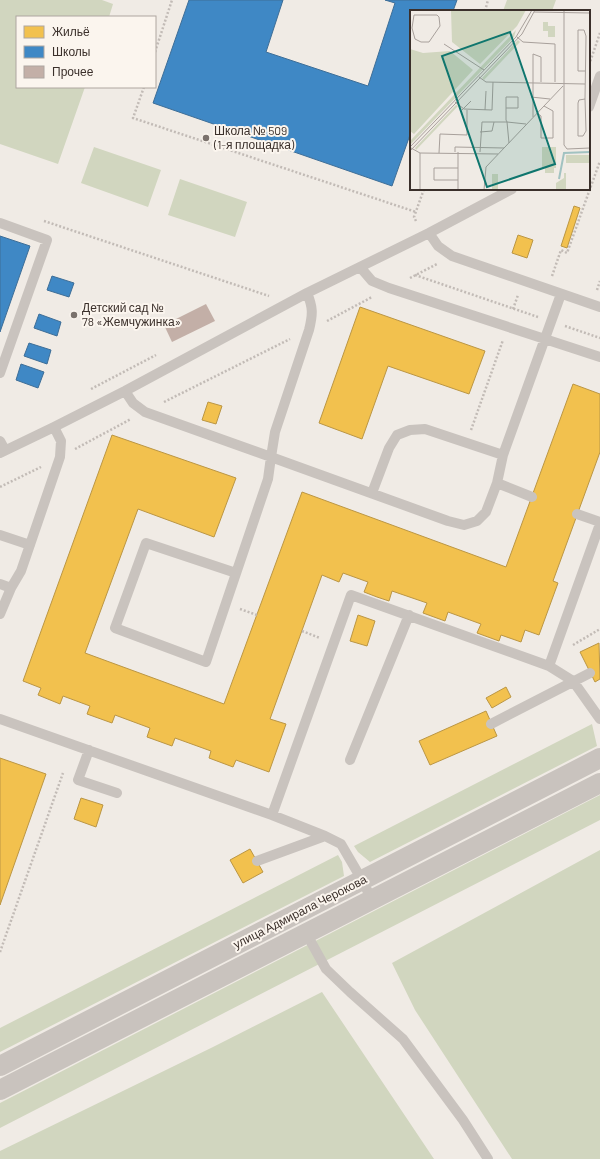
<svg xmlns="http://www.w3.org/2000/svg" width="600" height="1159" font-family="Barlow,sans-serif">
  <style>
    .green { fill: #d1d6bf }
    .homes { fill: #f2c14e; stroke: #bb9644 }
    .schools { fill: #3f88c5; stroke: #3e6e97 }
    .building { fill: #c3afa7 }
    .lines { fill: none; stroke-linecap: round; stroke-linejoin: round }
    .path { stroke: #c2bbb6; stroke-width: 2.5; stroke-dasharray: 2 2; stroke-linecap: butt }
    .service { stroke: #c9c3be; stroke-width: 10 }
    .minor { stroke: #c9c3be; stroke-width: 20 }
    .poi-dot { fill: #7a716c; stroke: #fbf5ee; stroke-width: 1.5 }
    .labels { text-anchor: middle; stroke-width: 4; stroke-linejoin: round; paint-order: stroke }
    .poi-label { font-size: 12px; fill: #3b302b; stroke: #fbf5ee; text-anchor: start }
    .street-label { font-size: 12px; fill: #3b302b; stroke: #fbf5ee }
    .inset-river { fill: none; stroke: #a1c2c1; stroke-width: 2 }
    .inset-road { fill: none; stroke: #a8a09b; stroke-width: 1 }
    .view { fill: #0f766e; fill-opacity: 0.15; stroke: #0f766e; stroke-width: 2 }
    .inset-edge { fill: none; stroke: #3b302b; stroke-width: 2 }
  </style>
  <rect width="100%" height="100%" fill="#f0ebe5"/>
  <path class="green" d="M0,0H102L113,4L109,17H17V87H85L58,164L0,144Z
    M507,0H556L552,11H503Z
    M94,147L161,170L148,207L81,183Z
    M180,179L247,202L235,237L168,215Z
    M592,724L597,746L370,862L358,852L354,846Z
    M600,795V820L0,1128V1103Z
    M600,850V1159H512L415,1010L392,963Z
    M338,855L342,862L344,876L0,1052V1028Z
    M322,992L434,1159H0V1151L213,1047Z"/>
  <path class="homes" d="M574,206L580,208L567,248L561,246Z
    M518,235L533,240L527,258L512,253Z
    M360,307L485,351L469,394L388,366L362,439L319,423Z
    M573,384L600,394V452L553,581L558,583L539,635L525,630L521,642L501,635L499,641L477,633L481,624L448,612L445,621L423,613L427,603L392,591L389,601L377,597L364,592L368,582L343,573L339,582L322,575L270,719L286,724L269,772L236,760L233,767L209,758L211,751L175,738L172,746L147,737L150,728L115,715L112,723L87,714L90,706L63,696L60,704L38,695L41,688L23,681L112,435L236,478L214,537L138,509L85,653L224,704L302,492L506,567Z
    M208,402L222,406L216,424L202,420Z
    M358,615L375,621L367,646L350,641Z
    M599,643L600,679L595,682L580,652Z
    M506,687L511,697L492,708L486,698Z
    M486,711L497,736L430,765L419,741Z
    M0,758L46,774L0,905Z
    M81,798L103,805L96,827L74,819Z
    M250,849L263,872L243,883L230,860Z"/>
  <path class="schools" d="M189,0H283L266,52L368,86L395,3L385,0H457L453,11H411V132L392,186L153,103Z
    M0,236L30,246L0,332Z
    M52,276L74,283L69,297L47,290Z
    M39,314L61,322L57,336L34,328Z
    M29,343L51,350L47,364L24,356Z
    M21,364L44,372L38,388L16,380Z"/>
  <path class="building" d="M206,304L215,321L172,342L164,325Z"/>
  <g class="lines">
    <path class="path" d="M485,11L488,0
      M155,52L172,0
      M589,65L600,33
      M144,87L133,118L416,212
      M44,221L269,296
      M416,221L414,217L424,189
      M415,275L538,317
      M552,276L561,250L567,253L600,161
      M410,278L437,264
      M597,290L600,281
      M513,309L518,295
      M327,321L372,297
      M565,326L600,338
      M91,389L156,355
      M164,402L290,339
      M471,430L503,340
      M75,449L131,419
      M0,487L41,467
      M240,609L257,615
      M302,631L320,638
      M573,645L600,629
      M0,952L63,773"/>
    <path class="service" d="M589,107L600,76
      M0,223L47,240L0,373
      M429,233L438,246L452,256L600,307
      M360,267L372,281L389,288L600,357
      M307,293C313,307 313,314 309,330L275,432L271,457L448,521L464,525L477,521L486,512L497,483L503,455L561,294
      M125,391L133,403L145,412L271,457L268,479L206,662L115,628L146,543L236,573
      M0,441L5,450
      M0,453L54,427L125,391L307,293L429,233L512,189
      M497,483L532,497
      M372,493L389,448L397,435L410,430L425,429L503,455
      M577,514L600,522
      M0,535L30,545
      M0,584L11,588
      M0,614L11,588L21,571L60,457L61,441L54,427
      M549,666L600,524
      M0,719L272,815L325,836L341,844L362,880L372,900
      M491,724L590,673
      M89,750L78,780L117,793
      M350,760L409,615
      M272,815L351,595L549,666L573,681L600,719
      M257,861L325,836
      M306,933L326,969L350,992L403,1039L463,1120L488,1159"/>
    <path class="minor" d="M0,1066L600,758
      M0,1090L600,783"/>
  </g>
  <g class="poi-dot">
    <circle cx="206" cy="138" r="4"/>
    <circle cx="74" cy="315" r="4"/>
  </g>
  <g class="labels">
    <g class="poi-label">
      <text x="214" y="135">Школа № 509<tspan x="214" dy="14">(1-я площадка)</tspan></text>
      <text x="82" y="312">Детский сад №<tspan x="82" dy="14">78 «Жемчужинка»</tspan></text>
    </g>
    <g class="street-label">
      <text transform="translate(300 912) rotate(-27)" y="4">улица Адмирала Черокова</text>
    </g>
  </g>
  <g transform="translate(410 10)">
    <rect width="180" height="180" fill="#f0ebe5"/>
    <path d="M41,0H116L107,16L70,54L42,32ZM133,12H138V16H145V27H138V21H133ZM106,20L104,27L0,135V131ZM108,30L110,32L74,70L72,68ZM0,39L13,43L40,41L63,60L4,124L0,121ZM46,95L48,96L6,140L5,138ZM132,137H146V158H144V163H135V158H132ZM156,145H180V153H156ZM154,163H156V180H146V173L154,168ZM82,164H88V180H82Z" fill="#d1d6bf"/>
    <path class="inset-river" d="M149,169L154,143L180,142"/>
    <path class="inset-road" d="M154,0V135L157,139L180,138M124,2L180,3M4,5H27L29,7L30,16L19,32H11L5,29L2,18ZM107,27L113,32L145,34V72M34,34L74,60M69,67L76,72L175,74M121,87L140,89M175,89L176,121L173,126H168V93L169,90L175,89L176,26L174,20H168V61H175M45,92L54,99L82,100L83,72M96,98H108V87H96V110L97,112L116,114M52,100L61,91M75,100L76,81M127,103L131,106V128H143V101L134,96M123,107V44L131,47V72M70,122L82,121L84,112M0,137L106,27L122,0M1,138L10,143L88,144M0,141L112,24L125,0M45,142V137L94,138M70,142L72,112H97L99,133M10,143V180M29,143L30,124L57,125V100M48,158H24V170H48M48,180V142M74,180L76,157L153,76"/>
    <path class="view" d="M100,22L145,154L77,177L32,46Z"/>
    <rect width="180" height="180" class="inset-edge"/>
  </g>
  <rect x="16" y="16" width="140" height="72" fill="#fbf5ee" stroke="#aea6a0"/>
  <rect x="24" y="26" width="20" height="12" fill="#f2c14e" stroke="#aea6a0"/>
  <text x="52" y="36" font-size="12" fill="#3b302b">Жильё</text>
  <rect x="24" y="46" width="20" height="12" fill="#3f88c5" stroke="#aea6a0"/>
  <text x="52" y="56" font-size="12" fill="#3b302b">Школы</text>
  <rect x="24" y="66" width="20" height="12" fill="#c3afa7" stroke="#aea6a0"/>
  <text x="52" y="76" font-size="12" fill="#3b302b">Прочее</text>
</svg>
